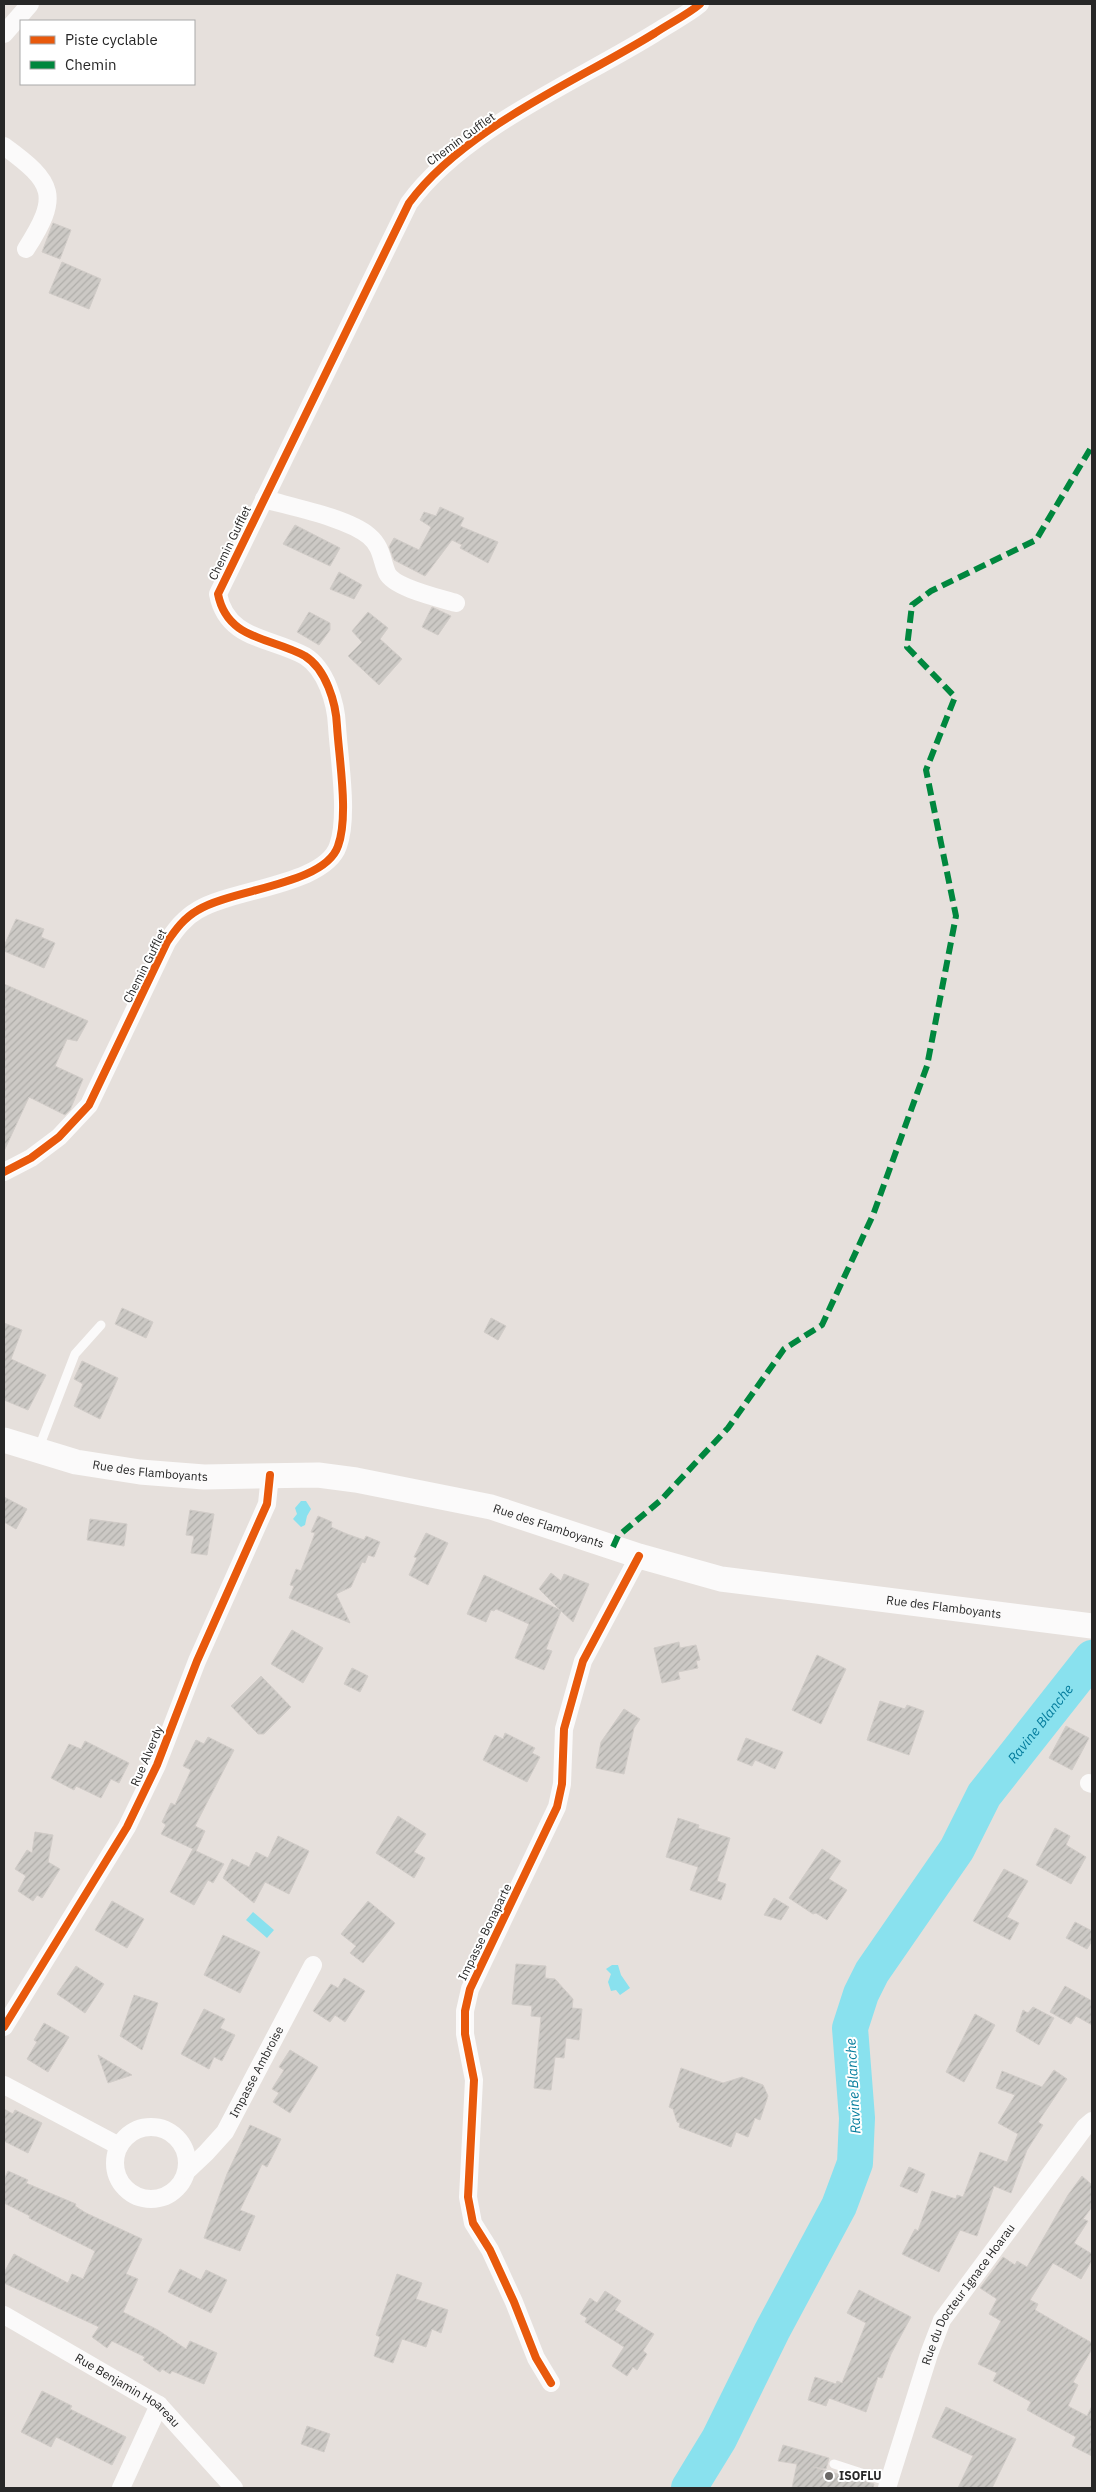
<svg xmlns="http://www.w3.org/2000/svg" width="1096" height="2492" font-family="'IBM Plex Sans',sans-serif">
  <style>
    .water { fill: #89e1ee }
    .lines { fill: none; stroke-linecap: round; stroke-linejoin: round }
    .river { stroke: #89e1ee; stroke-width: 36 }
    .building { fill: url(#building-hatch); stroke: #d1ccc8 }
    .lane { stroke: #fbfafa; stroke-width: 9 }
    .street { stroke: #fbfafa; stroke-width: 18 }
    .secondary { stroke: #fbfafa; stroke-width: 25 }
    .quiet { stroke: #00873e; stroke-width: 6; stroke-dasharray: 12 6; stroke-linecap: butt }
    .cycleway-casing { stroke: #fff; stroke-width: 11 }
    .cycleway { stroke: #e8590c; stroke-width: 8 }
    .poi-dot { fill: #6a6866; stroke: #fff; stroke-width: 2 }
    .labels { text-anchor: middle; stroke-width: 4; stroke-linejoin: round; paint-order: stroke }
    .street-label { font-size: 12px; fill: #272727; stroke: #fff }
    .poi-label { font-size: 12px; font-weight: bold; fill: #272727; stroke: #fff; text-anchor: start }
    .water-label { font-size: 14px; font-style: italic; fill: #057d9d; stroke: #fff }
  </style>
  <defs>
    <pattern id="building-hatch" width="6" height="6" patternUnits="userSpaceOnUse" patternTransform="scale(1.25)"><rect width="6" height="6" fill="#ccc9c5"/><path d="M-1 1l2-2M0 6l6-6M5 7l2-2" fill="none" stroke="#afada9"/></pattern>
  </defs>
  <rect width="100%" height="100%" fill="#e6e0dc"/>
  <path class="water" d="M301,1501H306L311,1509L307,1516L305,1525L301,1527L293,1519L297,1514L295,1508Z
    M253,1912L274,1930L267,1938L246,1920Z
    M612,1965H618L621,1975L630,1988L620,1995L616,1990L611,1991L608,1982L611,1974L606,1969Z"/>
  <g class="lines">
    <path class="river" id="s1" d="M689,2488L719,2439L772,2331L839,2206L855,2163L857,2118L850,2028L861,1994L872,1972L957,1849L984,1795L1092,1658"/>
  </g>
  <path class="building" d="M53,223L71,230L60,259L42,252Z
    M62,262L101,279L89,309L49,293Z
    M440,507L464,518L460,526L498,542L488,563L460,548L462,545L452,540L425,576L394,560L389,547L394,538L419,550L431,527L420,520L424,512L436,516Z
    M295,525L340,548L330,566L283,544Z
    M339,572L362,585L354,599L330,589Z
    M432,607L451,616L438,635L422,627Z
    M309,612L330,623V630L319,645L297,632Z
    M368,612L388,628L380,639L402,659L379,685L348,656L362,642L352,631Z
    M16,919L44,929L41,937L55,943L44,968L4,951V946Z
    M4,984L88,1021L77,1041L67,1039L55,1066L83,1079L70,1110L65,1115L29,1097L4,1151Z
    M122,1308L153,1322L146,1338L115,1324Z
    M491,1318L506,1326L498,1340L484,1332Z
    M4,1323L22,1330L11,1359L46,1375L28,1410L4,1400Z
    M82,1361L118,1378L100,1419L74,1406L83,1384L74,1379Z
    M4,1497L27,1509L16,1529L4,1522Z
    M190,1510L214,1514L207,1555L191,1553L194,1536L186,1535Z
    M318,1516L332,1522L331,1527L347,1534L364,1540L366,1536L380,1542L374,1557L368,1555L365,1563L362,1562L351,1587L336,1594L350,1623L289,1598L294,1586L290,1585L296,1569L301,1571L315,1533L311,1532Z
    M90,1519L127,1524L124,1546L87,1540Z
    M426,1533L448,1543L428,1585L409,1575L417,1558L414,1557Z
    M551,1573L561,1581L564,1574L589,1584L573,1622L561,1611L546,1649L552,1651L544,1670L515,1658L529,1624L496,1609L494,1611L491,1610L486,1622L467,1614L484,1575L560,1610L539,1589Z
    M292,1630L323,1648L303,1683L271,1664Z
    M679,1642L680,1648L696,1645L700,1660L696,1661L698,1668L678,1672L680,1679L662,1683L654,1648Z
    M817,1655L846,1669L821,1724L792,1710Z
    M352,1668L368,1676L360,1692L344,1684Z
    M261,1676L291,1707L264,1734H258L231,1706Z
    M880,1701L905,1709L907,1705L924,1711L909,1755L867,1740Z
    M624,1709L640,1719L634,1728L624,1774L596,1768L601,1742Z
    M1066,1726L1089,1738L1072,1770L1049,1758Z
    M505,1733L535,1748L532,1753L540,1757L527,1782L483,1760L495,1735L503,1739Z
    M208,1737L234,1750L195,1826L205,1831L196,1851L224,1864L213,1883L208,1880L194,1905L170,1892L193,1849L161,1834L166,1825L162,1822L171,1803L175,1805L191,1770L183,1766L196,1740L204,1744Z
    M746,1738L783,1752L775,1769L755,1760L752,1766L737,1760Z
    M85,1741L129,1763L119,1783L111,1779L101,1798L76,1786L74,1790L51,1778L69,1744L81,1749Z
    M398,1816L426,1834L414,1852L425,1858L414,1878L376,1853Z
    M678,1818L699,1825L698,1828L730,1838L717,1881L726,1884L721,1900L690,1890L698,1867L666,1857Z
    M1055,1828L1070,1836L1066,1845L1086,1857L1071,1884L1036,1865Z
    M35,1832L53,1835L48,1862L60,1869L42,1898L37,1895L33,1901L18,1891L26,1876L15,1869L27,1850L32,1853Z
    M278,1836L309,1851L289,1894L265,1882L254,1903L223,1878L232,1859L249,1867L256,1852L268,1858Z
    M822,1849L841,1861L829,1879L847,1890L827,1920L816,1913L813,1914L789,1898Z
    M1004,1869L1028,1881L1007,1917L1019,1923L1010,1940L973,1921Z
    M774,1898L789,1907L781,1920L764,1915Z
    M112,1901L144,1919L127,1948L95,1930Z
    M368,1901L395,1923L363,1963L350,1953L356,1946L341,1934Z
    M1075,1922L1092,1931V1941L1087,1949L1066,1938Z
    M223,1935L260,1952L240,1993L204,1975Z
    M516,1964L546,1966L545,1978L555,1979L573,1999L572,2008L582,2009L579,2040L566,2038L564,2058L555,2057L551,2090L534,2088L541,2017L531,2016L532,2006L512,2004Z
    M76,1966L104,1984L85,2013L57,1994Z
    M344,1978L365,1991L345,2022L335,2015L330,2022L313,2011L331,1984L338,1988Z
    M1065,1986L1092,2001V2025L1076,2016L1071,2024L1050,2012Z
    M134,1995L158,2003L142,2050L120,2036Z
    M1033,2007L1054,2018L1039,2045L1016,2031L1023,2010L1028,2013Z
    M204,2009L225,2019L220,2028L235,2035L222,2061L214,2057L209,2069L181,2054Z
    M975,2014L995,2025L964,2082L946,2072Z
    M44,2023L69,2037L48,2072L27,2059L37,2042L34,2040Z
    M290,2050L318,2067L290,2113L273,2102L279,2093L272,2089L284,2070L279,2067Z
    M98,2055L132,2075L108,2083Z
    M681,2068L723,2083L742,2077L763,2085L768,2096L760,2120L755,2118L748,2137L736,2132L731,2147L679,2127L680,2123L677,2122L673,2109L669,2107Z
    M1054,2070L1067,2079L1038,2122L1043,2125L1027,2150L1011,2193L994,2186L977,2236L960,2230L939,2272L902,2254L915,2229L918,2231L932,2191L956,2199L957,2195L963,2197L980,2152L1007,2162L1018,2134L998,2123L1015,2095L996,2088L1002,2071L1042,2087Z
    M4,2109L13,2114L15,2110L42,2123L28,2153L4,2141Z
    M250,2125L281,2139L267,2167L262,2164L240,2210L255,2216L240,2251L204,2238L227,2174Z
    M909,2167L925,2174L917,2193L900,2186Z
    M8,2171L28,2180L26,2183L76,2204L75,2206L86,2213L142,2239L126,2274L138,2279L123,2312L158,2330L186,2349L190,2341L217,2353L204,2384L172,2371L170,2374L162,2369L160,2372L143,2360L145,2357L112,2341L107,2348L92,2337L99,2327L4,2283V2273L14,2254L68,2283L72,2274L83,2279L95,2251L29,2218L30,2216L4,2203V2180Z
    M1082,2176L1092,2185V2207L1083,2219L1088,2221L1074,2243L1092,2254V2260L1081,2279L1053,2263L1030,2300L1038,2304L1035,2310L1092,2343V2349L1073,2382L1078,2385L1068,2406L1087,2416L1092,2406V2456L1072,2446L1076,2437L1027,2410L1031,2402L993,2381L997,2373L978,2364L1001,2321L989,2314L997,2299L980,2288L1003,2257L1015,2265L1017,2261L1027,2267L1068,2195Z
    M180,2269L201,2280L206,2270L227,2280L211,2313L168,2292Z
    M397,2274L422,2283L416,2299L448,2310L441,2333L432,2329L426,2347L402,2339L393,2363L374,2356L380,2337L376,2335Z
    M859,2290L911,2317L891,2354L882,2378L878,2377L866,2412L829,2398L826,2406L808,2400L815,2377L836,2384L837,2381L842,2383L866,2323L847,2313Z
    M605,2291L621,2301L615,2310L654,2334L643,2351L647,2354L637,2370L633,2367L627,2376L612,2366L624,2347L585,2322L587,2318L580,2314L590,2298L597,2303Z
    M42,2391L72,2406L70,2409L126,2437L112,2465L56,2437L51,2447L21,2432Z
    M946,2407L1016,2439L992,2488H958L973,2456L932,2437Z
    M307,2426L330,2434L324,2452L301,2444Z
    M783,2445L829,2458L826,2469L813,2467L874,2484L873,2488H792L797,2464L778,2461Z"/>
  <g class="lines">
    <path class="lane" d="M38,1450L75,1354L101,1325
      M834,2464L889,2482"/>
    <g class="street">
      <path d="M4,34L30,4"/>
      <path d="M4,146C55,183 60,196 26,249"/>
      <path d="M264,499C292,507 348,518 369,536C382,547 381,559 387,573C394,588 440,598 456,603"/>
      <path d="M4,1172L31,1158L59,1137L89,1105L167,942C176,929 184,918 198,910C232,889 325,885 338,846C349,816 339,759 337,726C336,703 326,669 305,656C270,637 227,640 218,594L409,203C464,128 576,82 655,33C670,23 687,15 700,4"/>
      <path d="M1089,1783L1092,1784"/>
      <path d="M4,2027L127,1827L157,1765L197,1661L267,1504L270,1475"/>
      <path d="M4,2085L119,2146"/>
      <circle cx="151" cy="2163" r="36"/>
      <path id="s2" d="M188,2170L206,2153L225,2132L313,1965"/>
      <path id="s3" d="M4,2315L159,2405L234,2488"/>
      <path d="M551,2383L536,2358L514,2302L490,2250L473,2223L468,2197L474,2080L465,2034V2011L470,1989L557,1807L562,1784L564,1729L583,1661L639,1556"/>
      <path d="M121,2488L159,2405"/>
      <path id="s4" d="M887,2488L929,2354L942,2320L1085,2127L1092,2121"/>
    </g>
    <path class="secondary" id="s5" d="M4,1440L76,1462L140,1472L204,1477L318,1475L356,1480L491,1507L639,1556L721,1579L1092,1626"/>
    <path class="quiet" d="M613,1547L618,1536L661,1500L728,1428L784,1349L822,1325L873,1215L927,1066L956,916L926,770L955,697L907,647L912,605L931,591L1036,540L1092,446"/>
    <g class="cycleway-casing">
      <path id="cycleway" d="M4,1172L31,1158L59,1137L89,1105L167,942C176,929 184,918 198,910C232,889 325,885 338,846C349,816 339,759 337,726C336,703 326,669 305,656C270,637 227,640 218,594L409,203C464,128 576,82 655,33C670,23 687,15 700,4
        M4,2027L127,1827L157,1765L197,1661L267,1504L270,1475
        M551,2383L536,2358L514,2302L490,2250L473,2223L468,2197L474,2080L465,2034V2011L470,1989L557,1807L562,1784L564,1729L583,1661L639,1556"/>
    </g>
    <use href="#cycleway" class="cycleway"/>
  </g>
  <circle class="poi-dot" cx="829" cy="2476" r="5"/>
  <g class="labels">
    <g class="street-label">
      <text transform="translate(461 139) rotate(-36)" y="4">Chemin Gufflet</text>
      <text transform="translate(230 543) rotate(-64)" y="4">Chemin Gufflet</text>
      <text transform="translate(145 966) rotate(-63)" y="4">Chemin Gufflet</text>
      <text dy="4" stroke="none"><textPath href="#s5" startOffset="150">Rue des Flamboyants</textPath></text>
      <text dy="4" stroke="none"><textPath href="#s5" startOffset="555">Rue des Flamboyants</textPath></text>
      <text dy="4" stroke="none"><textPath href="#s5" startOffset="960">Rue des Flamboyants</textPath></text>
      <text transform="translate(147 1756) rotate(-67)" y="4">Rue Alverdy</text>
      <text transform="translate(485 1932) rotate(-64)" y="4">Impasse Bonaparte</text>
      <text dy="4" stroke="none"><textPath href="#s2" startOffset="121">Impasse Ambroise</textPath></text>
      <text dy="4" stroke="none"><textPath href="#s4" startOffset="212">Rue du Docteur Ignace Hoarau</textPath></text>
      <text dy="4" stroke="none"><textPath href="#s3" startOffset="145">Rue Benjamin Hoareau</textPath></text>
    </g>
    <g class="poi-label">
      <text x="839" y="2480">ISOFLU</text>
    </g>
    <g class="water-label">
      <text dy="5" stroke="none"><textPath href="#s1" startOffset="862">Ravine Blanche</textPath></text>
      <text transform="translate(853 2086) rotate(-93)" y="5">Ravine Blanche</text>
    </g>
  </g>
  <rect width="1096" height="2492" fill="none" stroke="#272727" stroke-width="10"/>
  <rect x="20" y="20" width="175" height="65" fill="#ffffff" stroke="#a9a9a9"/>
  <rect x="30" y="36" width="25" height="8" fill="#e8590c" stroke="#a9a9a9"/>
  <text x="65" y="45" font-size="15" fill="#272727">Piste cyclable</text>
  <rect x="30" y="61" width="25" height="8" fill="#00873e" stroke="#a9a9a9"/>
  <text x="65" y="70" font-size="15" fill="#272727">Chemin</text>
</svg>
